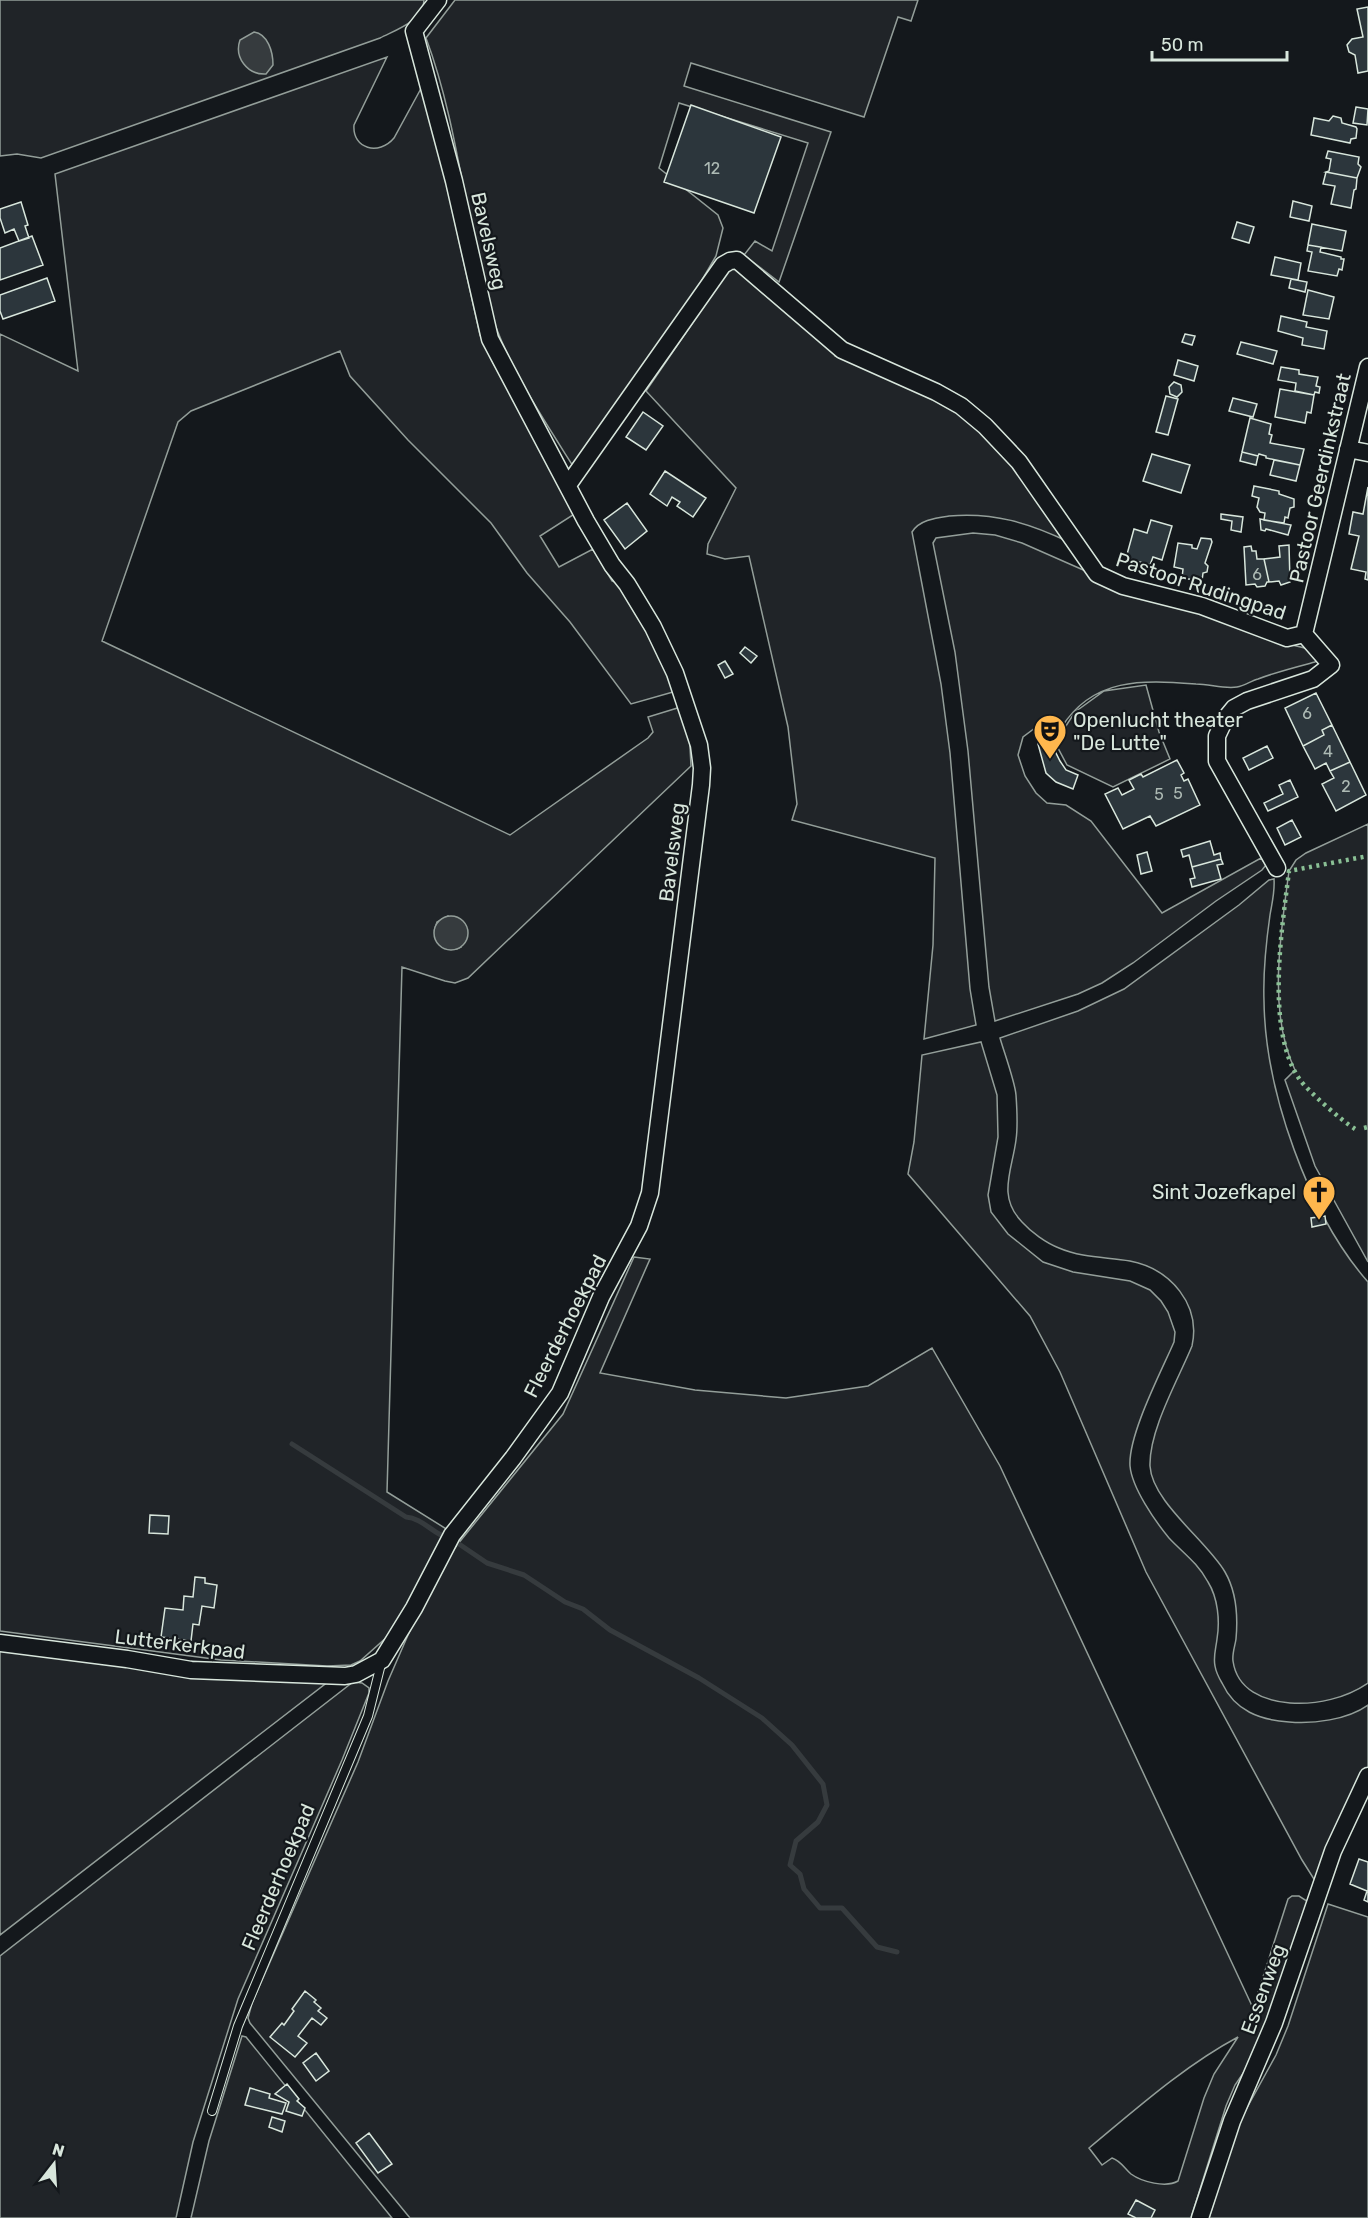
<svg xmlns="http://www.w3.org/2000/svg" width="1368" height="2218" font-family="Rubik,sans-serif">
  <style>
    .green { fill: #202428; stroke: #939e99; stroke-width: 1.5; fill-rule: evenodd }
    .water { fill: #363b3e; stroke: #939e99; stroke-width: 1.5 }
    .lines { fill: none; stroke-linecap: round; stroke-linejoin: round }
    .stream { stroke: #363b3e; stroke-width: 5 }
    .building { fill: #2c363c; stroke: #d8e6dc; stroke-width: 1.5 }
    .lane-casing { stroke: #d8e6dc; stroke-width: 10 }
    .street-casing { stroke: #d8e6dc; stroke-width: 19 }
    .lane { stroke: #14181c; stroke-width: 8 }
    .street { stroke: #14181c; stroke-width: 16 }
    .hedge { stroke: #8ac095; stroke-width: 4.5; stroke-dasharray: 3 4.5; stroke-linecap: butt }
    .labels { text-anchor: middle; stroke-width: 4.5; stroke-linejoin: round; paint-order: stroke }
    .number-label { font-size: 16px; fill: #adbab4 }
    .street-label { font-size: 20px; fill: #d8e6dc; stroke: #14181c }
    .poi-label { font-size: 20px; fill: #d8e6dc; stroke: #14181c; text-anchor: start }
  </style>
  <rect width="100%" height="100%" fill="#14181c"/>
  <path class="green" d="M0,0H424C424,21 395,30 380,38L41,158L17,154L0,156Z
    M455,0H918L911,21L898,17L864,117L691,63L684,86L831,132L779,282L744,255L755,241L772,251L808,143L679,103L659,168L718,215L723,228L716,256L695,292L573,466C540,414 501,356 486,296C464,211 457,121 426,38Z
    M387,57L354,125C352,149 379,156 394,138L424,83L480,335L491,359L576,513L540,536L559,567L593,549L612,581L622,585L680,690L631,704L570,622L527,573L491,523L408,440L350,376L340,351L191,411L178,422L102,641L510,835L648,738L653,732L648,717L684,706L689,728L691,766L468,978L455,983L445,981L402,967L387,1492L448,1530L397,1628L360,1661L351,1665L327,1666L221,1660L0,1631V334L78,371L55,174ZM448,916L461,947L456,949L435,928L437,922Z
    M730,268H736L833,351L835,356L948,402L1007,453L1069,542C1029,523 994,512 949,516C935,518 919,520 912,532L941,684L950,753L970,989L976,1025L924,1039L933,945L935,858L792,820L797,804L788,727L749,556L725,559L707,554L708,544L736,488L646,391Z
    M973,533L995,535L1022,543L1106,580L1284,643L1317,651L1319,656L1315,662C1296,667 1276,672 1258,679C1251,681 1244,686 1237,687C1223,689 1210,684 1196,684C1142,680 1093,677 1061,728L1039,725L1023,737L1018,755L1025,776L1036,793L1047,803L1066,805L1091,821L1162,913L1261,858L1266,865L1262,870L1216,901L1133,963L1102,983L1078,994L995,1021L989,987L968,751L955,652L933,543L936,538Z
    M1146,685L1159,732L1170,759L1113,787L1067,765L1058,748L1060,735L1075,712L1104,691Z
    M1368,824V1262L1315,1166L1285,1080L1295,1070C1267,1012 1281,932 1289,871L1296,860L1306,853Z
    M1274,879C1275,892 1272,903 1270,915C1266,943 1263,973 1264,1001C1265,1091 1309,1215 1368,1282V1683C1346,1698 1317,1705 1290,1703C1264,1701 1237,1690 1233,1661C1232,1654 1235,1646 1236,1639C1238,1617 1236,1591 1225,1572C1207,1541 1152,1502 1150,1466C1149,1430 1178,1380 1192,1346C1201,1305 1171,1269 1130,1261C1106,1257 1082,1258 1059,1248C1046,1243 1031,1232 1022,1222C997,1196 1012,1171 1016,1140C1018,1126 1017,1109 1016,1095C1015,1082 1004,1052 1000,1038L1078,1011L1124,989L1239,905L1269,880Z
    M981,1042L997,1095L998,1137L988,1195L991,1212L1008,1234L1043,1262L1073,1272L1130,1281L1150,1290L1161,1301L1168,1312L1175,1332L1174,1342C1161,1372 1128,1435 1130,1466C1132,1488 1155,1521 1169,1538C1183,1553 1197,1562 1208,1582C1218,1598 1220,1621 1217,1639C1216,1648 1213,1657 1215,1666C1216,1672 1219,1678 1222,1683C1235,1711 1260,1720 1289,1722C1313,1724 1347,1720 1368,1705V1772L1317,1884L1302,1860L1146,1572L1060,1372L1030,1316L908,1174L914,1142L922,1055Z
    M634,1257L650,1259L600,1373L695,1390L786,1398L868,1386L932,1348L1000,1466L1253,2008L1288,1899L1292,1896H1299L1310,1903L1259,2050L1235,2085L1226,2106L1191,2218H410L250,2023L248,2018L252,2003L358,1762L388,1681L408,1635L449,1555L563,1414ZM1238,2037L1214,2074L1204,2098L1178,2181C1166,2188 1142,2182 1131,2174C1124,2168 1121,2161 1112,2158L1102,2165L1089,2148C1136,2109 1184,2066 1238,2037Z
    M0,1648L329,1681L0,1935Z
    M353,1682L362,1683L369,1688V1693L342,1760L238,1999L193,2142L176,2218H0V1956Z
    M1328,1904L1368,1917V2218H1209L1237,2126L1276,2055L1288,2026Z
    M242,2036L246,2037L392,2218H191L209,2141Z"/>
  <path class="water" d="M254,32C268,34 273,52 273,65L266,74C247,75 234,57 240,40Z
    M434 933a17 17 0 1 1 34 0a17 17 0 1 1-34 0Z"/>
  <g class="lines">
    <path class="stream" d="M292,1444L406,1517C420,1518 429,1529 441,1535
      M459,1544L487,1563L524,1575L565,1602L583,1609L610,1630L699,1678L762,1718L792,1745L823,1784L827,1805L818,1822L796,1841L790,1865L800,1874L804,1889L820,1908H842L877,1947L897,1952"/>
  </g>
  <path class="building" d="M1368,7V71L1358,73L1355,55L1349,52L1347,45L1352,39L1363,37L1357,9Z
    M691,105L781,137L754,213L664,182Z
    M1356,107L1368,109L1367,125L1353,123Z
    M1333,116L1341,118L1342,123L1356,127L1357,129L1356,138L1351,139L1350,143L1311,135L1314,118L1329,121Z
    M1328,151L1359,157L1358,164L1361,167L1357,178L1326,172L1329,171L1331,159L1326,158Z
    M1326,172L1357,178L1356,189L1354,190L1351,208L1331,204L1335,186L1323,184Z
    M1293,201L1312,206L1309,221L1290,217Z
    M21,202L28,225L25,226L29,238L19,241L14,229L5,233L0,218V209Z
    M1237,222L1254,227L1249,243L1232,238Z
    M1312,224L1346,231L1342,251L1308,245Z
    M32,236L43,265L0,280V248Z
    M1308,245L1321,247L1320,252L1341,257V259H1344L1342,270L1339,269L1337,276L1308,271L1312,252L1307,251Z
    M1275,257L1301,263L1298,280L1271,275Z
    M47,278L55,301L3,319L0,311V295Z
    M1291,279L1307,282L1305,292L1289,288Z
    M1308,290L1334,297L1329,319L1303,315Z
    M1281,316L1307,322L1306,327L1327,331L1324,349L1302,345L1303,338L1278,331Z
    M1185,334L1195,336L1192,345L1182,342Z
    M1241,342L1277,351L1273,364L1237,354Z
    M1178,360L1198,366L1194,381L1174,375Z
    M1281,367L1299,370V374L1318,377L1316,386L1320,387L1319,393L1315,392L1314,395L1295,391L1296,383L1278,380Z
    M1174,382L1181,385L1182,392L1177,397L1170,394L1169,387Z
    M1280,389L1314,395L1311,413L1307,412L1305,423L1275,417Z
    M1166,396L1178,399L1168,435L1156,432Z
    M1233,398L1257,404L1253,417L1229,411Z
    M643,412L663,426L646,450L626,437Z
    M1250,418L1271,424L1269,434L1272,435L1270,443L1304,449L1300,465L1266,458V456L1259,454L1258,456L1242,452Z
    M1242,452L1258,456L1256,465L1240,461Z
    M1152,454L1190,465L1181,493L1143,481Z
    M1274,460L1300,465L1296,481L1270,475Z
    M665,471L706,498L693,517L677,506L680,502L672,497L667,506L650,494Z
    M1254,486L1279,491V494L1294,499V507L1290,508L1288,518L1285,517L1284,523L1264,520L1265,513L1260,512L1257,507L1259,498L1252,496Z
    M1368,487V580L1365,579L1366,572L1351,569L1359,536L1349,534L1353,512L1363,514Z
    M627,503L647,531L625,549L604,520Z
    M1221,514L1243,517L1241,532L1231,530L1232,521L1221,519Z
    M1260,519L1291,525L1288,535L1266,529L1265,531L1261,530Z
    M1151,520L1172,526L1162,560L1153,557L1150,565L1126,558L1134,529L1147,533Z
    M1201,538L1211,539L1212,542L1205,563L1208,566L1207,572L1203,573L1202,581L1182,578L1183,569L1174,567L1178,543L1192,545V548L1197,549Z
    M1289,545L1290,582L1281,585L1279,581L1269,582L1264,559L1280,557L1279,546Z
    M1251,546L1252,551H1256L1257,559H1264L1269,582H1267L1265,586L1257,587L1255,584L1246,585L1244,547Z
    M745,647L757,656L751,663L740,653Z
    M725,661L733,674L725,678L718,665Z
    M1316,693L1332,725L1322,730L1324,735L1303,746L1285,708Z
    M1332,725L1350,762L1330,771L1326,763L1315,769L1303,746L1324,735L1322,730Z
    M1043,729L1056,736L1055,751L1060,761L1066,770L1078,775L1073,789L1056,782L1046,773L1038,744Z
    M1267,746L1273,758L1249,770L1243,758Z
    M1177,760L1184,773L1181,775L1184,781L1188,779L1200,805L1156,826L1150,816L1123,829L1105,794L1118,788L1122,795L1134,789L1129,780L1141,774L1143,777Z
    M1350,762L1366,795L1336,811L1322,784L1334,778L1330,771Z
    M1290,780L1298,797L1268,811L1264,803L1283,794L1279,785Z
    M1292,820L1301,837L1285,845L1277,828Z
    M1210,841L1214,855L1220,853L1221,859L1192,867L1189,855L1183,857L1181,850Z
    M1147,852L1152,871L1141,874L1137,855Z
    M1221,859L1223,864L1217,865L1221,879L1192,887L1190,879L1195,878L1192,867Z
    M1325,1216L1326,1224L1312,1227L1311,1218Z
    M150,1515L169,1516L168,1534L149,1533Z
    M195,1577L205,1578V1583L217,1585L214,1608L202,1606L199,1625L193,1624L191,1641L161,1637L165,1608L183,1610L184,1596L193,1597Z
    M1359,1859L1368,1862V1902L1364,1900L1367,1891L1350,1884Z
    M305,1991L316,2000L314,2002L321,2008L318,2011L327,2018L321,2025L312,2018L298,2036L307,2043L295,2057L270,2037L282,2023L284,2025L294,2011L292,2009Z
    M316,2053L329,2071L316,2081L303,2063Z
    M287,2084L299,2099L297,2101L305,2108L302,2116L286,2111L289,2102L275,2094Z
    M250,2088L270,2094L269,2098L286,2103L282,2114L245,2105Z
    M272,2117L285,2121L282,2132L269,2127Z
    M369,2133L392,2164L378,2173L356,2143Z
    M1136,2200L1155,2210L1151,2218H1136L1128,2214Z"/>
  <g class="lines">
    <g class="lane-casing">
      <path id="lane" d="M212,2111L238,2026L368,1716L382,1660"/>
    </g>
    <g class="street-casing">
      <path id="street" d="M1348,449L1368,453
        M568,485L723,265L730,261L737,260L842,350L936,392L961,406L985,426L1019,462L1097,574L1123,586L1202,606L1287,638L1304,634
        M1304,634L1368,367
        M1277,868L1217,761V736L1225,719L1234,708L1247,701L1313,679L1331,665L1304,634
        M0,1643L127,1659L191,1670L345,1676L356,1674L382,1660L414,1608L452,1535L513,1458L560,1393L601,1297L639,1226L650,1193L701,785L702,768L699,745L675,673L653,627L627,584L612,565L586,521L490,339L454,181L414,31L438,0
        M1200,2218L1232,2121L1274,2023L1333,1851L1368,1776"/>
    </g>
    <use href="#lane" class="lane"/>
    <use href="#street" class="street"/>
    <path class="hedge" d="M1364,1128L1368,1127
      M1355,1129C1341,1120 1310,1093 1300,1080C1265,1030 1282,929 1289,871L1368,856"/>
  </g>
  <defs>
    <g id="theatre-pin" transform="scale(1.725)"><path d="M0 17L-7.5 6A9.5 9.5 0 1 1 7.5 6Z" fill="#ffb74d" stroke="#14181c"/><path d="M-5-5.5Q0-4 5-5.5V0Q5 5 0 6Q-5 5-5 0ZM-3.3-2.5H-1v1.5H-3.3ZM1-2.5H3.3v1.5H1ZM-2.8 1Q0 5.5 2.8 1Z" fill="#111"/></g>
    <g id="church-pin" transform="scale(1.725)"><path d="M0 17L-7.5 6A9.5 9.5 0 1 1 7.5 6Z" fill="#ffb74d" stroke="#14181c"/><path d="M-1.2-6h2.4v3.5h3.3v2.4h-3.3V6h-2.4V-.1h-3.3v-2.4h3.3Z" fill="#111"/></g>
  </defs>
  <g fill-rule="evenodd">
    <use href="#theatre-pin" x="1050" y="731"/>
    <use href="#church-pin" x="1319" y="1192"/>
  </g>
  <g class="labels">
    <g class="number-label">
      <text x="712" y="174">12</text>
      <text x="1257" y="580">6</text>
      <text x="1307" y="719">6</text>
      <text x="1328" y="757">4</text>
      <text x="1346" y="792">2</text>
      <text x="1178" y="799">5</text>
      <text x="1159" y="800">5</text>
    </g>
    <g class="street-label">
      <text transform="translate(489 241) rotate(77)" y="7">Bavelsweg</text>
      <text transform="translate(1320 478) rotate(-77)" y="7">Pastoor Geerdinkstraat</text>
      <text transform="translate(1201 586) rotate(18)" y="7">Pastoor Rudingpad</text>
      <text transform="translate(672 852) rotate(-83)" y="7">Bavelsweg</text>
      <text transform="translate(565 1326) rotate(-63)" y="7">Fleerderhoekpad</text>
      <text transform="translate(180 1644) rotate(7)" y="7">Lutterkerkpad</text>
      <text transform="translate(278 1877) rotate(-67)" y="7">Fleerderhoekpad</text>
      <text transform="translate(1263 1989) rotate(-70)" y="7">Essenweg</text>
    </g>
    <g class="poi-label">
      <text x="1073" y="727">Openlucht theater<tspan x="1073" dy="23">"De Lutte"</tspan></text>
      <text x="1296" y="1199" text-anchor="end">Sint Jozefkapel</text>
    </g>
  </g>
  <g transform="translate(54 2164) rotate(17)" stroke="#14181c" stroke-width="4.5" paint-order="stroke">
  <path d="M0-4.5L10 22L0 15L-10 22Z" fill="#d8e6dc"/>
  <text y="-9" font-size="16" font-weight="bold" text-anchor="middle" fill="#d8e6dc">N</text>
  </g>
  <path d="M1152 51v9h135v-9" fill="none" stroke="#d8e6dc" stroke-width="3"/>
  <text x="1161" y="51" font-size="18" fill="#d8e6dc" stroke="#14181c" stroke-width="4.5" paint-order="stroke">50 m</text>
</svg>
